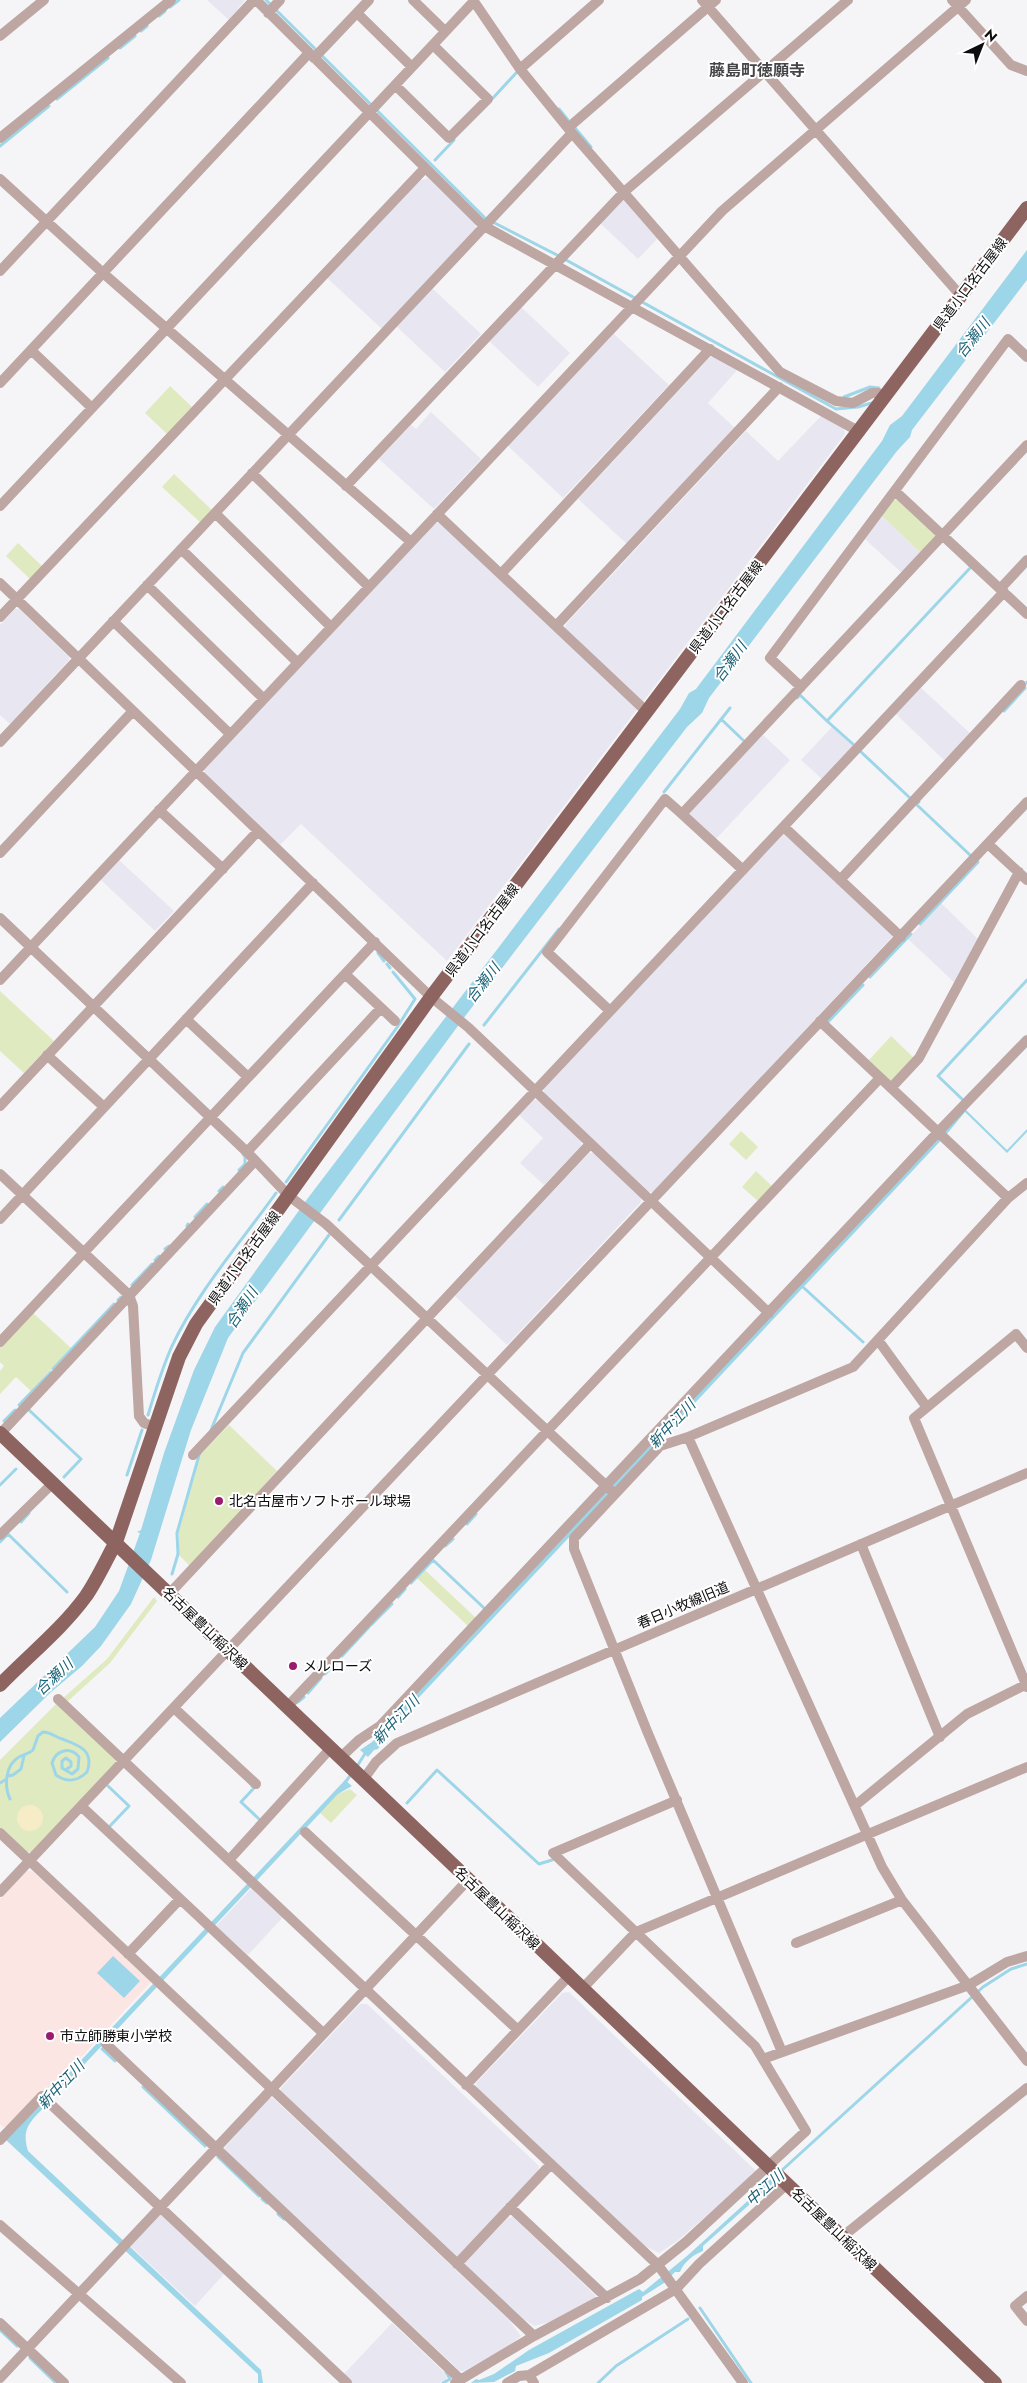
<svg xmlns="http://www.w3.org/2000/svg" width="1027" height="2383" font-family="Jost,'Noto Sans JP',sans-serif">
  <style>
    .built { fill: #e8e7f1 }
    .education { fill: #fbe6e4 }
    .green { fill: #e0eac0 }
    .sand { fill: #f6ecc6 }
    .water { fill: #9dd6e8 }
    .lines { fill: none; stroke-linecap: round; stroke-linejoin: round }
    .stream { stroke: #9dd6e8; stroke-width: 3 }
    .minor { stroke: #bea6a3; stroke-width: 10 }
    .major { stroke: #8d6460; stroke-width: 14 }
    .poi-dot { fill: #9a1a70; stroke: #fff; stroke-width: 2 }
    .labels { text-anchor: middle; stroke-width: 4; stroke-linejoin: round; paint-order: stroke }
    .street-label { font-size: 14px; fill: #0d0d0e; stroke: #fff }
    .poi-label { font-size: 14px; fill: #0d0d0e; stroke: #fff; text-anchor: start }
    .water-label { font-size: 15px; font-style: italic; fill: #196175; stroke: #fff }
    .quarter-label { font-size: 16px; font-weight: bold; fill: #444446; stroke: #fff }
  </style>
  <rect width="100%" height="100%" fill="#f5f5f7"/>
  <path class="built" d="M207,0H245L229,20Z
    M428,178L475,224L476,229L382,329L326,277L418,181Z
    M622,199L626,200L659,237L638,259L600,223Z
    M432,288L481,334L445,372L396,326Z
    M521,307L570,353L538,387L489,341Z
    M614,334L669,385L563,498L507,445Z
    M714,356L738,369L708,403L736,429L628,545L578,499L710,357Z
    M431,412L481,459L434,509L379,459L411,425L416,429Z
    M822,415L844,428L845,434L642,703L565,630L566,624L746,431L778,461Z
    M882,516L922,554L903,574L865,539Z
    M441,522L638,708L447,961L301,824L280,845L205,774L204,769L435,523Z
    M15,609H19L69,657V660L10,724L0,715V625Z
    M920,687L971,734L945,761L895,713Z
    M832,727L854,747L823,780L801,760Z
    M763,735L790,760L716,839L690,815V811Z
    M781,834H787L892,932V937L653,1192H649L544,1094V1088Z
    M119,860L174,911L155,931L101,880Z
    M941,903L979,940L956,984L908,939Z
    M531,1100H537L581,1141V1146L544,1185L520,1163L543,1138L518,1114Z
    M589,1153H594L641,1198V1202L507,1345L455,1296Z
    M252,1888L283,1917L248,1955L216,1926Z
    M569,1992L757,2172L676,2242L659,2253L641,2244L477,2088L476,2083L562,1993Z
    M360,2004H367L539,2166L538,2173L459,2256H453L280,2092L281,2088Z
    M269,2098H273L508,2319L521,2336L508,2347L464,2371H460L225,2151V2147Z
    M160,2214L224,2274L195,2306L129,2245Z
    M513,2217L595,2295V2299L556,2320L535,2326L510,2311L465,2267V2263L508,2218Z
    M392,2323L444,2372L447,2379L439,2383H352L343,2375Z"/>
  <path class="education" d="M26,1871H32L151,1982L47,2094L43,2091L10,2127H3L0,2124V1899Z"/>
  <path class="green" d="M170,386L192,407L167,434L145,413Z
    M174,474L212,510L201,523L162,487Z
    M899,499L937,535L922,554L882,516L894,500Z
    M18,543L43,567L31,580L6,556Z
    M0,991L54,1041L24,1073L0,1051Z
    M891,1036L914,1058L893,1080H890L869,1060Z
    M741,1131L758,1147L746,1160L729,1144Z
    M756,1171L772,1186L758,1201L742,1187Z
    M32,1312L71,1348L31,1391L16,1377L0,1394V1371L4,1366L0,1362V1347Z
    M229,1425L277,1471L190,1566L179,1555V1531L201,1454Z
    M425,1570L477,1619L469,1627L417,1578Z
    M154,1597L157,1601L110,1663L66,1703L62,1699L107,1659Z
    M59,1701L116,1755V1763L33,1852H25L0,1829V1760Z
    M350,1789L357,1795L331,1823L320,1813L338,1794Z"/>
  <path class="sand" d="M17 1818a13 13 0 1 1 26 0a13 13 0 1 1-26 0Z"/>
  <path class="water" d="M1027,250V280L912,430L910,437L897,451L709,698L702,713L687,727L466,1015L228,1338L191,1430L151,1560L131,1604L101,1646L82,1666L50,1693L0,1742V1718L95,1627L119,1591L140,1533L137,1532L141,1530L164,1453L194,1370L215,1327L308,1198L680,709L689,693L696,689L882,441L890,425L902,416Z
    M964,1108L1007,1150L1027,1129V1132L1007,1153L965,1112L946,1135L395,1723L378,1749L374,1750L368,1757L360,1750L372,1742Z
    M345,1780L352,1786L338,1794L49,2102C34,2119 20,2126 28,2151L261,2370L263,2383H258V2374L6,2140Z
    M113,1956L140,1981L124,1998L97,1973Z
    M774,2173L779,2178L703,2246V2251C694,2254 683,2263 680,2272H675L664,2283L642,2297V2300L549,2353L516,2366L515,2371L494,2382L471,2383L476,2379L479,2380L494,2374L529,2350L630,2294L639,2289L643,2292L687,2256L752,2197Z"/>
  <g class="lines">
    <path class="stream" d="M266,0L485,218L557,255L836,409L858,407L875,402
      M170,7L179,0
      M159,16L165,11
      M141,31L147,26
      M120,48L135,36
      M493,98L517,72
      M57,99L108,58
      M559,109L568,120
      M575,128L591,147
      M0,146L49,106
      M435,160L454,140
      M844,397L870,387L879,388
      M1027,683V682
      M797,698L800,695L827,721
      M1004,711L1025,688
      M721,719L744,741
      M854,745L827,721L971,567L969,565
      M860,751L910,798
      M664,792L730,708
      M919,802L916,804L970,855
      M920,924L978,862
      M378,953L384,961
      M387,964L390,968
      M870,977L911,934
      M828,1024L827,1023L863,985
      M484,1025L559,929
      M962,1099L938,1076L1027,980
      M239,1170L245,1164V1157L243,1154
      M286,1182L398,1026L415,999L393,972
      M219,1191L223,1187
      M195,1217L207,1204
      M339,1220L469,1044
      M187,1226L188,1224
      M165,1249L169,1246
      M155,1260L159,1256
      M132,1285L152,1264
      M804,1288L863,1342
      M118,1300L121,1297
      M53,1369L114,1304
      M19,1405L51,1372
      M29,1410L81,1459L64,1477
      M148,1415C155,1392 162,1368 172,1346C198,1291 241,1242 276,1193
      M4,1421L15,1410
      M211,1430L243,1353L329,1235
      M127,1475L142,1430
      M0,1485L16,1469
      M21,1522L29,1513
      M467,1524L476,1514
      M0,1542L8,1534L67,1592
      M445,1546L453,1539
      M172,1574L178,1554L177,1533L200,1452
      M411,1583L433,1560L484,1608
      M398,1597L405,1589
      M371,1625L392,1604
      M342,1656L369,1627
      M325,1674L337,1662
      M308,1693L321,1678
      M298,1702L304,1697
      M356,1768L366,1752
      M8,1776L13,1775L21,1769L24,1756
      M0,1783L5,1780
      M344,1784L352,1773
      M108,1786L129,1806L110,1826
      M252,1786L254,1788L241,1802L259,1819
      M10,1799C4,1786 5,1765 19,1757C24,1754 29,1754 33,1750L38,1736L43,1732C51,1732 55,1737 62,1739C78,1745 95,1750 87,1772C78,1781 67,1783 56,1775L52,1763C56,1750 70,1746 79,1757L78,1769L72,1774L62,1768V1761L66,1758L71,1762V1766L67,1769
      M407,1803L437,1770L539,1864L552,1860
      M102,2049L115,2061
      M143,2087L205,2146
      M218,2157L259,2196
      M780,2172L983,1987L1011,1969L1027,1964
      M262,2199L267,2203
      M278,2214L284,2219
      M700,2308L751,2383
      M0,2330L17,2346
      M30,2358L56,2383
      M443,2383L450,2379L446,2372
      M598,2383L616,2366L688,2319"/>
    <path class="minor" d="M256,0L484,226L860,432
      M413,0L445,31
      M473,0L520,69L572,133L780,372L836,401L853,403L872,393H878L886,397
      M702,0L961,296
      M952,0L1011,65L1027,71
      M268,13L280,0
      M357,13L412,67
      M0,36L44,0
      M314,58L369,0
      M520,69L599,0
      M395,85L449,138L488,99L433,45
      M568,128L716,0
      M0,138L171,0
      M0,179L103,273L411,542
      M0,271L254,0
      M31,350L92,408
      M0,383L309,53
      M252,473L368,586
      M346,486L624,192L848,0
      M896,492L1027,614
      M0,506L474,1
      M215,513L331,627
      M437,514L647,712
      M181,549L297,662
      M501,574L710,349
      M0,583L431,997L469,1028L769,1313
      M147,585L263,698
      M1000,589L1027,560
      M0,617L425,168
      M113,621L230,734
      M556,626L779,387
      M801,687L770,658L1008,339L1027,357
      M0,742L572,133
      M159,810L223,869
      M784,827L901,937
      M988,844L1027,880
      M0,853L132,712
      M743,870L682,814L1027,445
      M840,880L1021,685
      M0,918L247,1152L289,1196L326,1224L615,1494
      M345,974L395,1021
      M0,980L722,211L966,0
      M610,1011L547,952L665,799L682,814
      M186,1019L248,1077
      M820,1021L1008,1198
      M47,1055L104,1107
      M891,1088L919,1058L1019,872
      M0,1106L258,831
      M247,1152L381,1008
      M0,1174L129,1295L133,1306L139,1416L144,1423L155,1427
      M1027,1183L1008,1198L853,1367L688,1437L882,1867L902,1900L1027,2061
      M0,1219L313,883
      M878,1340L926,1406
      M0,1342L375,942
      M1027,1348L1016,1334L914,1418L1027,1687
      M0,1434L255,1161
      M688,1437L660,1446L574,1538V1549L647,1731L782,2052
      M193,1455L1004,592
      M0,1535L53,1483
      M861,1544L940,1737
      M170,1593L590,1144
      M58,1699L658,2265L743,2383
      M287,1707L880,1078
      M174,1708L256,1784
      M340,1758L359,1740L380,1726L938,1132L1027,1040
      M363,1780L376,1762L397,1743L1027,1473
      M857,1804L967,1714L1027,1684
      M81,1806L323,2033
      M305,1832L518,2030
      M0,1833L534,2336L455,2383
      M229,1860L330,1749
      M0,1892L1027,802
      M796,1943L902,1900
      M128,1954L180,1899
      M582,1989L636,1932L1027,1767
      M106,2044L461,2380
      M763,2059L969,1985L1007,1962L1027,1956
      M466,2085L568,1977
      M0,2140L42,2096L347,2383
      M510,2207L607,2298
      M0,2225L181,2383
      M842,2237L1027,2088
      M457,2264L551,2164
      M1027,2296L1015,2306L1027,2321
      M0,2323L64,2383
      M534,2336L640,2279L686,2242L806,2131L755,2046L553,1853L677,1800
      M529,2375L676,2289L699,2264L787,2184
      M0,2378L468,1880
      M507,2383L519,2376L529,2375L534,2383"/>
    <path class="major" d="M0,1433C333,1748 663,2067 995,2383
      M0,1685C28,1656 62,1629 86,1596C97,1580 106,1560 116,1542L179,1357L196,1324L431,997L1027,208"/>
  </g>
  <g class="poi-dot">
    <circle cx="219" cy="1501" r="5"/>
    <circle cx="293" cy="1666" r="5"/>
    <circle cx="50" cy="2036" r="5"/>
  </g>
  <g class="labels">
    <g class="street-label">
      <text transform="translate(970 284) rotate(-53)" y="5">県道小口名古屋線</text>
      <text transform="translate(726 607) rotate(-53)" y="5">県道小口名古屋線</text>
      <text transform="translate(482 930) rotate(-53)" y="5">県道小口名古屋線</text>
      <text transform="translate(244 1258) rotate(-54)" y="5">県道小口名古屋線</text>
      <text transform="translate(683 1605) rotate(-23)" y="5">春日小牧線旧道</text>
      <text transform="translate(205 1628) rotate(44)" y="5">名古屋豊山稲沢線</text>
      <text transform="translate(497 1908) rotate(44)" y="5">名古屋豊山稲沢線</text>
      <text transform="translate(834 2229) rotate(44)" y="5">名古屋豊山稲沢線</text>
    </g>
    <g class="poi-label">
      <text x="229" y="1506">北名古屋市ソフトボール球場</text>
      <text x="303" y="1671">メルローズ</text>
      <text x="60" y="2041">市立師勝東小学校</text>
    </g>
    <g class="water-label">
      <text transform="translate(973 338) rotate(-52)" y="5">合瀬川</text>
      <text transform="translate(730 662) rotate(-54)" y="5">合瀬川</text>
      <text transform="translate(483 983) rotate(-52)" y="5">合瀬川</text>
      <text transform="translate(242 1308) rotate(-57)" y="5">合瀬川</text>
      <text transform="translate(672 1424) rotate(-47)" y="5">新中江川</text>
      <text transform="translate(54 1677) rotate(-43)" y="5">合瀬川</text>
      <text transform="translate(396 1720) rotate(-47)" y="5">新中江川</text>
      <text transform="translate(61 2085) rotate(-47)" y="5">新中江川</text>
      <text transform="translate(765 2188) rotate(-42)" y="5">中江川</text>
    </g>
    <g class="quarter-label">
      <text x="757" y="76">藤島町徳願寺</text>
    </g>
  </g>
  <g transform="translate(982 45) rotate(43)" stroke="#ffffff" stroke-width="4" paint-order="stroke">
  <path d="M0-4L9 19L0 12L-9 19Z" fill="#0d0d0e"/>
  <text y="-8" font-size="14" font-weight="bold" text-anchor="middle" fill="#0d0d0e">N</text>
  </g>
</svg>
